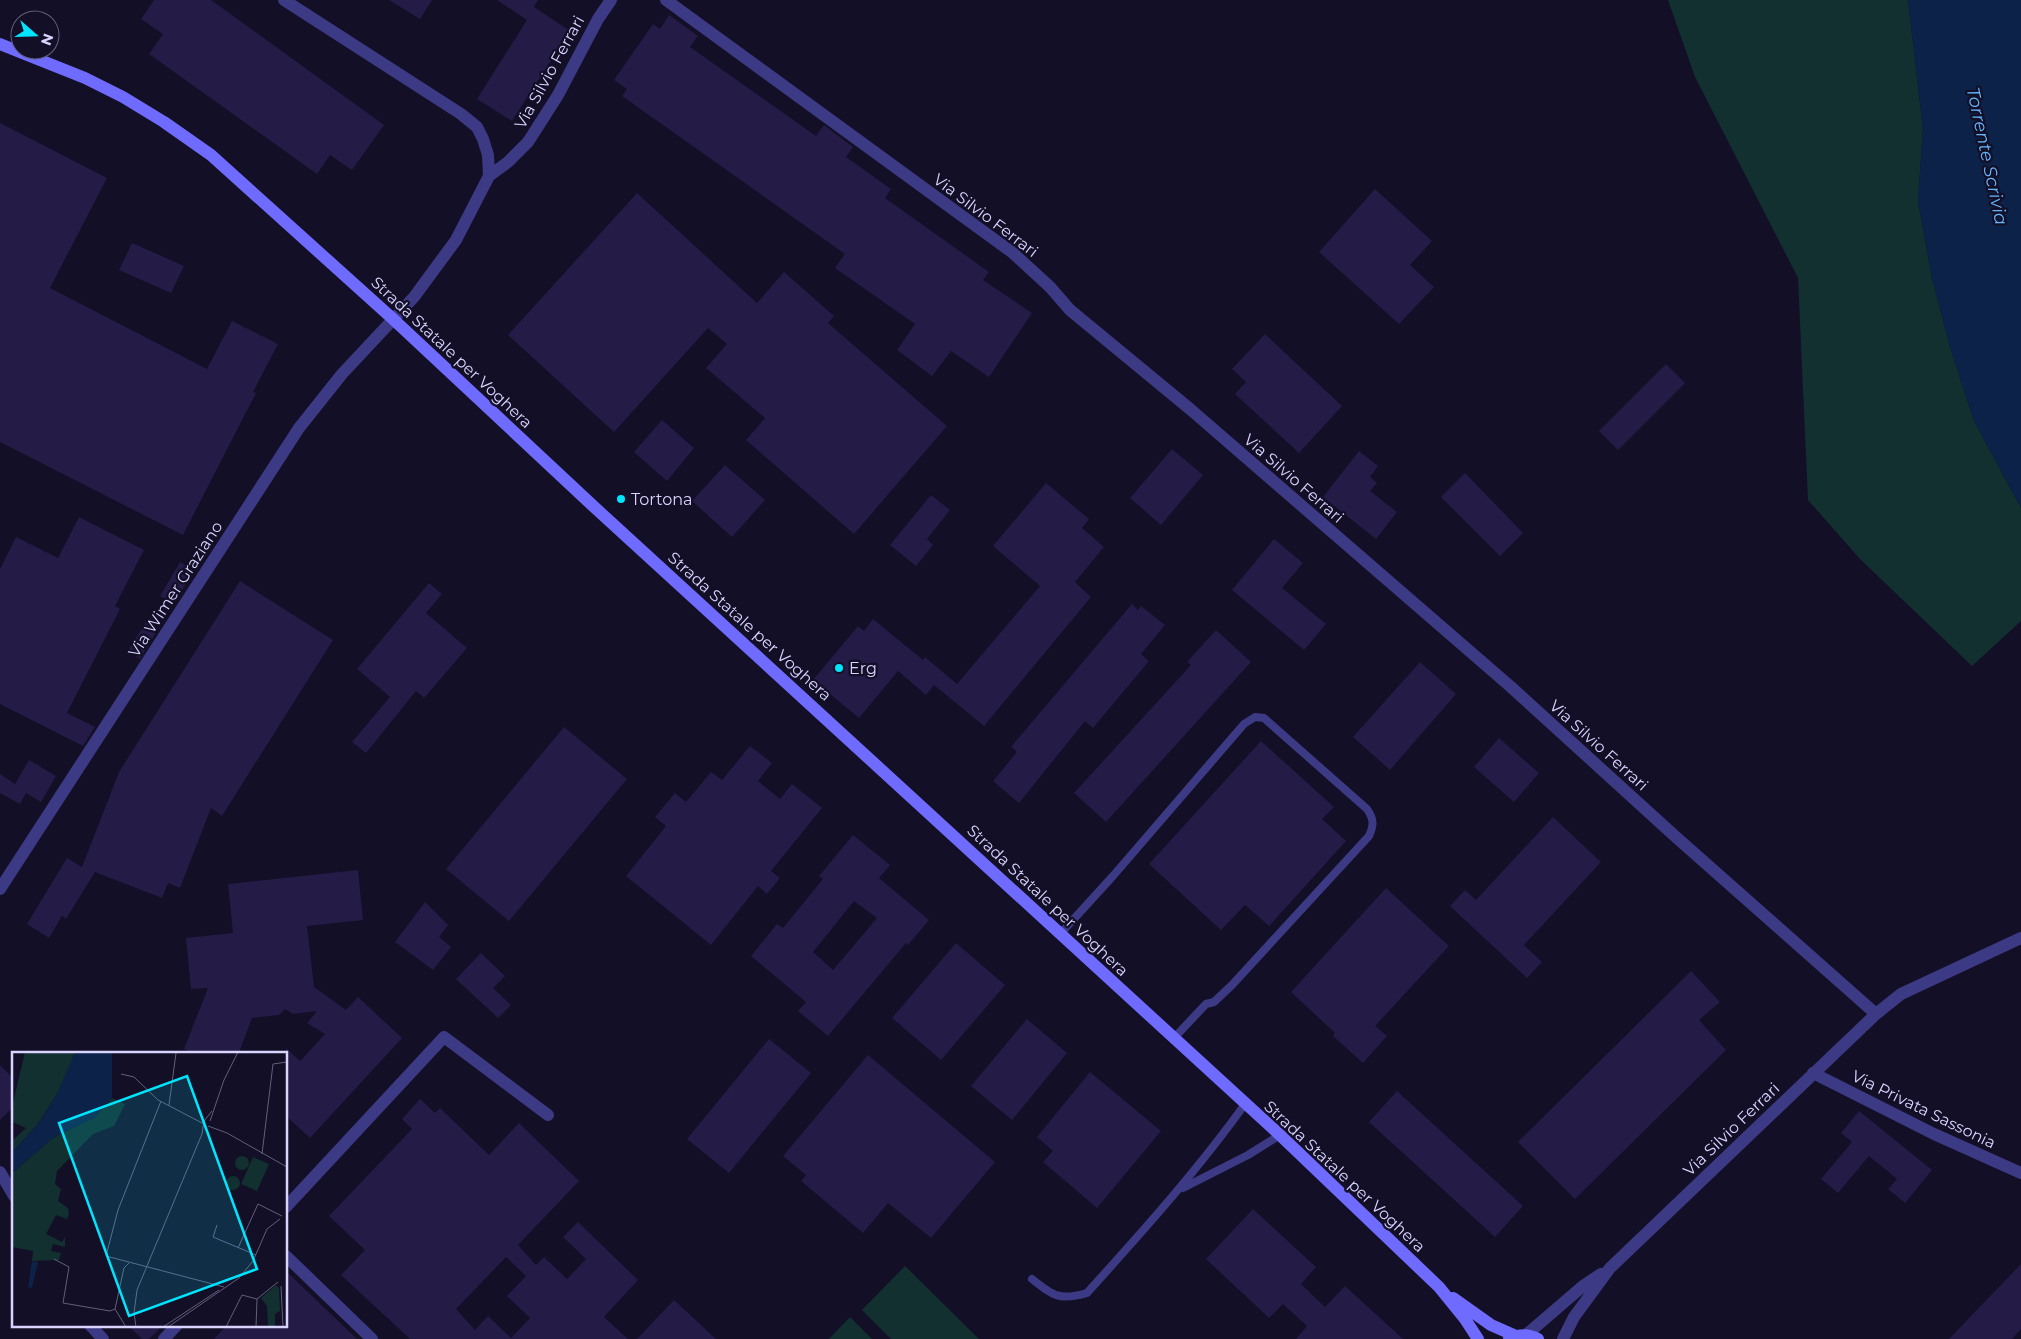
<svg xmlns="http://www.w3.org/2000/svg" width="2021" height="1339" font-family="Montserrat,sans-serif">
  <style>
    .green { fill: #12302f }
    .water { fill: #0c2248 }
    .building { fill: #241b47; fill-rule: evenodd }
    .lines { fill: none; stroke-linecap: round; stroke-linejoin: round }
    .lane { stroke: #3d3a85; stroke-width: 8 }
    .street { stroke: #3d3a85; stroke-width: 12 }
    .secondary { stroke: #6f6bff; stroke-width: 12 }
    .poi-dot { fill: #00e5ff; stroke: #130f26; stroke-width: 2 }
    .labels { text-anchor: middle; stroke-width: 4.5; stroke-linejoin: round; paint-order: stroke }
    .street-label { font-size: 16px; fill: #d9d4ff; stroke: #130f26 }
    .poi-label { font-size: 16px; fill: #d9d4ff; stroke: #130f26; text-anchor: start }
    .water-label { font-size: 18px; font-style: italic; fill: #62b6ff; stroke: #130f26 }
    .inset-road { fill: none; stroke: #625e7d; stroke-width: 1 }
    .view { fill: #00e5ff; fill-opacity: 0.15; stroke: #00e5ff; stroke-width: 2.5 }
    .inset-edge { fill: none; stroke: #d9d4ff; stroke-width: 2.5 }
  </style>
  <rect width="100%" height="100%" fill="#130f26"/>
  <path class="green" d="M1668,0H1908L1923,129L1918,201L1932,278L1950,347L1974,421L2021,508V621L1972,666L1860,559L1808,500L1798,278L1695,77Z
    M905,1266L979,1339H891L862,1310Z
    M850,1317L872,1339H829Z"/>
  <path class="water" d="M1908,0H2021V508L1974,421L1950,347L1932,278L1918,201L1923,129Z"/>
  <path class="building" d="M154,0H211L384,125L352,170L330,155L317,174L149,54L163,34L141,19Z
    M389,0H432L420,19Z
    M497,0H538L534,7L570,31L512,121L477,99L527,20Z
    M669,15L698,36L690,47L816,136L824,125L853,147L846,157L891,189L885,198L989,272L983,280L1032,313L989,377L951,351L932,376L897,350L915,324L835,268L845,254L622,96L627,89L614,80L653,24L660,29Z
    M0,123L107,178L50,288L207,369L232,321L278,344L253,392L256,393L183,535L0,442Z
    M1375,189L1432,241L1410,265L1434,287L1399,324L1319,252Z
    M637,193L757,303L784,272L834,316L828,323L947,426L854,534L746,440L765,418L706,368L727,344L708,328L614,432L508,335Z
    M132,243L184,266L171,293L119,270Z
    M1265,334L1342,406L1299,453L1235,394L1246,382L1232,369Z
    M1666,364L1685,383L1618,450L1599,431Z
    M662,420L694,448L667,481L634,452Z
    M1172,449L1203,475L1161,525L1130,498Z
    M1359,451L1378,466L1370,477L1377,483L1370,491L1397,512L1376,539L1323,497Z
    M725,465L765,500L732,537L692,501Z
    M1465,473L1523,533L1500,556L1441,497Z
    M1046,483L1089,519L1082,528L1104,547L1075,582L1091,597L984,726L934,685L926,695L898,671L859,718L813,680L858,626L864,631L873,619L923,660L925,657L957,684L1040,586L993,546Z
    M931,495L950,510L927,539L933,545L916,566L890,545Z
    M79,517L144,550L115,606L120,609L67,713L95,727L83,746L0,704V569L16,537L58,558Z
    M1274,539L1303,563L1282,588L1326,624L1304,650L1232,590Z
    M180,562L194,570L174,604L160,596Z
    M240,581L333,640L222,816L211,808L180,888L168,883L162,898L95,872L66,919L62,916L49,938L27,924L67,858L82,867L119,772Z
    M429,583L442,594L426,613L467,648L424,698L416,691L366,753L352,742L390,697L357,669Z
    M1132,604L1138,610L1141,606L1165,625L1141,654L1149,661L1093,728L1085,721L1019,803L993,781L1017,752L1011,747Z
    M146,622L158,629L140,659L128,651Z
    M1216,630L1251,662L1106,822L1074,793L1191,665L1187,662Z
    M1420,662L1456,694L1390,770L1353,737Z
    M564,727L627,779L509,921L446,869Z
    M1499,738L1539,773L1514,802L1474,767Z
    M1261,741L1334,807L1322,819L1346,841L1269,926L1245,905L1221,930L1149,864Z
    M750,746L772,763L758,781L780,799L792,784L822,808L771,871L780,878L767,894L758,886L711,945L626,876L666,826L655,817L675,793L686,802L711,772L722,780Z
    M29,760L56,776L41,802L26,793L20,804L0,793V774L15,784Z
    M1553,817L1601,862L1524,945L1542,962L1527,978L1450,906L1465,890L1476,900Z
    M853,835L890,865L879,878L929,920L908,945L906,943L828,1036L798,1011L806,1002L751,956L777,924L783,928L823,879L819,876ZM854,901L877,918L833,970L813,952Z
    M358,870L363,920L307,926L314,987L346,1010L358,997L402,1038L310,1138L286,1116V1048L300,1061L325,1034L307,1023L317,1011L293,1014L285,1009L279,1015L252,1018L239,1053H193L184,1049L208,988L191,989L186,938L233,933L228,884Z
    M1386,888L1449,946L1375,1026L1387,1036L1363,1063L1333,1036L1335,1033L1291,992Z
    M425,902L448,925L439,937L451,947L433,970L395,942Z
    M956,943L1005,985L941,1060L892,1018Z
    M481,953L505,976L493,988L511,1005L498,1018L456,979Z
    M1691,971L1720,1002L1699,1020L1726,1050L1575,1199L1518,1142Z
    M1027,1019L1067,1053L1012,1120L971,1086Z
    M769,1039L811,1073L729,1173L687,1139Z
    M868,1055L995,1162L931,1238L888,1203L863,1233L801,1181L806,1175L783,1156Z
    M0,1065L14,1079V1106L0,1120Z
    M1090,1072L1161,1131L1097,1208L1043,1162L1053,1151L1037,1137Z
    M1397,1091L1523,1206L1495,1237L1369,1122Z
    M420,1099L435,1113L440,1108L489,1155L519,1123L579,1181L518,1245L536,1265L544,1257L567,1279L586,1259L563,1237L578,1222L638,1280L604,1317L628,1339H410L341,1275L365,1250L329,1216L412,1129L402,1119ZM506,1257L526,1276L507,1296L530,1318L511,1338L488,1316L475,1330L456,1309Z
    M1859,1111L1932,1170L1905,1203L1888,1189L1897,1179L1869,1156L1838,1193L1821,1179L1852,1142L1841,1133Z
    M1253,1209L1316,1267L1301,1284L1325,1307L1345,1286L1403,1339H1296L1307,1326L1283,1304L1269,1318L1206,1259Z
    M2021,1264V1329L2012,1339H1949Z
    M286,1271L357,1339H214L227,1325H286Z
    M674,1300L716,1339H637Z
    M128,1325H163L149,1339H142Z"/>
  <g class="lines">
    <path class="lane" d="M1061,933L1113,876L1244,724L1255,717L1264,718L1367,809C1374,819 1374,825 1369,836L1232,985L1214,1002L1206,1004L1174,1038
      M1183,1188L1248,1155L1280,1135
      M1032,1279C1053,1296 1060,1301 1087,1293C1142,1232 1197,1171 1245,1104"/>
    <path class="street" d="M666,0L1013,253L1050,287L1070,310L1190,409L1511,687L1677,838L1876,1014
      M489,176L508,162L528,142L558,95L598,19L611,0
      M0,889L299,428L342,374L414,297L456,240L489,176L488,155L483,139L477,127L461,114L284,0
      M1813,1073L1934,1134L2021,1173
      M0,1172L14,1196
      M286,1207L444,1037L548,1115
      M286,1256L372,1339
      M90,1325L103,1339
      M1526,1335L1583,1286L1601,1274
      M164,1339L177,1325
      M1563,1339L1574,1317L1610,1268L1876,1014L1901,994L2021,938"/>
    <path class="secondary" d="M0,44L85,78L123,97L164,122L211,155L393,319L591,504L1280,1135L1439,1287L1465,1319L1478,1339
      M1453,1298L1491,1325L1516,1336
      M1509,1339C1519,1334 1529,1334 1538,1339"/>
  </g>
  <g class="poi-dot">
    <circle cx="621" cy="499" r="5"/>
    <circle cx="839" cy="668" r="5"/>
  </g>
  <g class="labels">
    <g class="street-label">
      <text transform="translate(549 72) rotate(-61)" y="6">Via Silvio Ferrari</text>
      <text transform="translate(986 215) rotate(37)" y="6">Via Silvio Ferrari</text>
      <text transform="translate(452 352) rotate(43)" y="6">Strada Statale per Voghera</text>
      <text transform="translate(1294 478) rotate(41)" y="6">Via Silvio Ferrari</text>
      <text transform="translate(175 589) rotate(-57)" y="6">Via Wimer Graziano</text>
      <text transform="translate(750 626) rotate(42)" y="6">Strada Statale per Voghera</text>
      <text transform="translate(1599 745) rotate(42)" y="6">Via Silvio Ferrari</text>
      <text transform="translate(1048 900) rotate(43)" y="6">Strada Statale per Voghera</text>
      <text transform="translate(1924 1109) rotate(26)" y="6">Via Privata Sassonia</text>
      <text transform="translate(1731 1129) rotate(-44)" y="6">Via Silvio Ferrari</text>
      <text transform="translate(1345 1176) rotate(43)" y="6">Strada Statale per Voghera</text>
    </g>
    <g class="poi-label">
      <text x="631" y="505">Tortona</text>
      <text x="849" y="674">Erg</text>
    </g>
    <g class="water-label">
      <text transform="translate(1987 156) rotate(78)" y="6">Torrente Scrivia</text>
    </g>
  </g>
  <g transform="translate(12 1052)">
    <rect width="275" height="275" fill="#130f26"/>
    <path d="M13,0H63V3L45,42L22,78L0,100V89L14,76L0,70V55ZM100,46L113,52L102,74L81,82L45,119L43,132L49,137L46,149L56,156L57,162L55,167L44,163L34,182L50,190L53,185V195L41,192L39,199L49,201L47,208L20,209L21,199L0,195V121L41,86L83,65ZM223 111a7 7 0 1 1 14 0a7 7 0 1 1-14 0ZM241,105L257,112L245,139L229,132ZM214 131a7 7 0 1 1 14 0a7 7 0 1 1-14 0ZM264,233L267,236L268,259L263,262V275H256L255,254L249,246Z" fill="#12302f"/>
    <path d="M63,0H100V46L83,65L41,86L0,121V100L28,69L45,42ZM20,209L26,210L20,236L16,235Z" fill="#0c2248"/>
    <path class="inset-road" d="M109,22L122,25L146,48L192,72M149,49L106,158L94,204L212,235M157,53L164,1M198,69L212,28L226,0M196,74L215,81L275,115M250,102L261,12L275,10M205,173L201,185L244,203M226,196L246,152L270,164M42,207L57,215L51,251L98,259L103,257L112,216L117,211M269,234L271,275M103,257L114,275M124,275L122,261L125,238L190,82L192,69L200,59M151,275L207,238M156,275L227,226L241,209L255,177L268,167M214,275L230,243L245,247M244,275L245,247L266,230"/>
    <path class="view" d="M175,24L245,217L117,264L47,71Z"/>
    <rect width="275" height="275" class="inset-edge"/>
  </g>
  <g transform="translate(35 35) rotate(110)"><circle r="24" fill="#130f26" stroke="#625e7d"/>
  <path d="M0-4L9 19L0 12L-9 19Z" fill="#00e5ff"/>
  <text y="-8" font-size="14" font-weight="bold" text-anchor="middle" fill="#d9d4ff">N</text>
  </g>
</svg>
